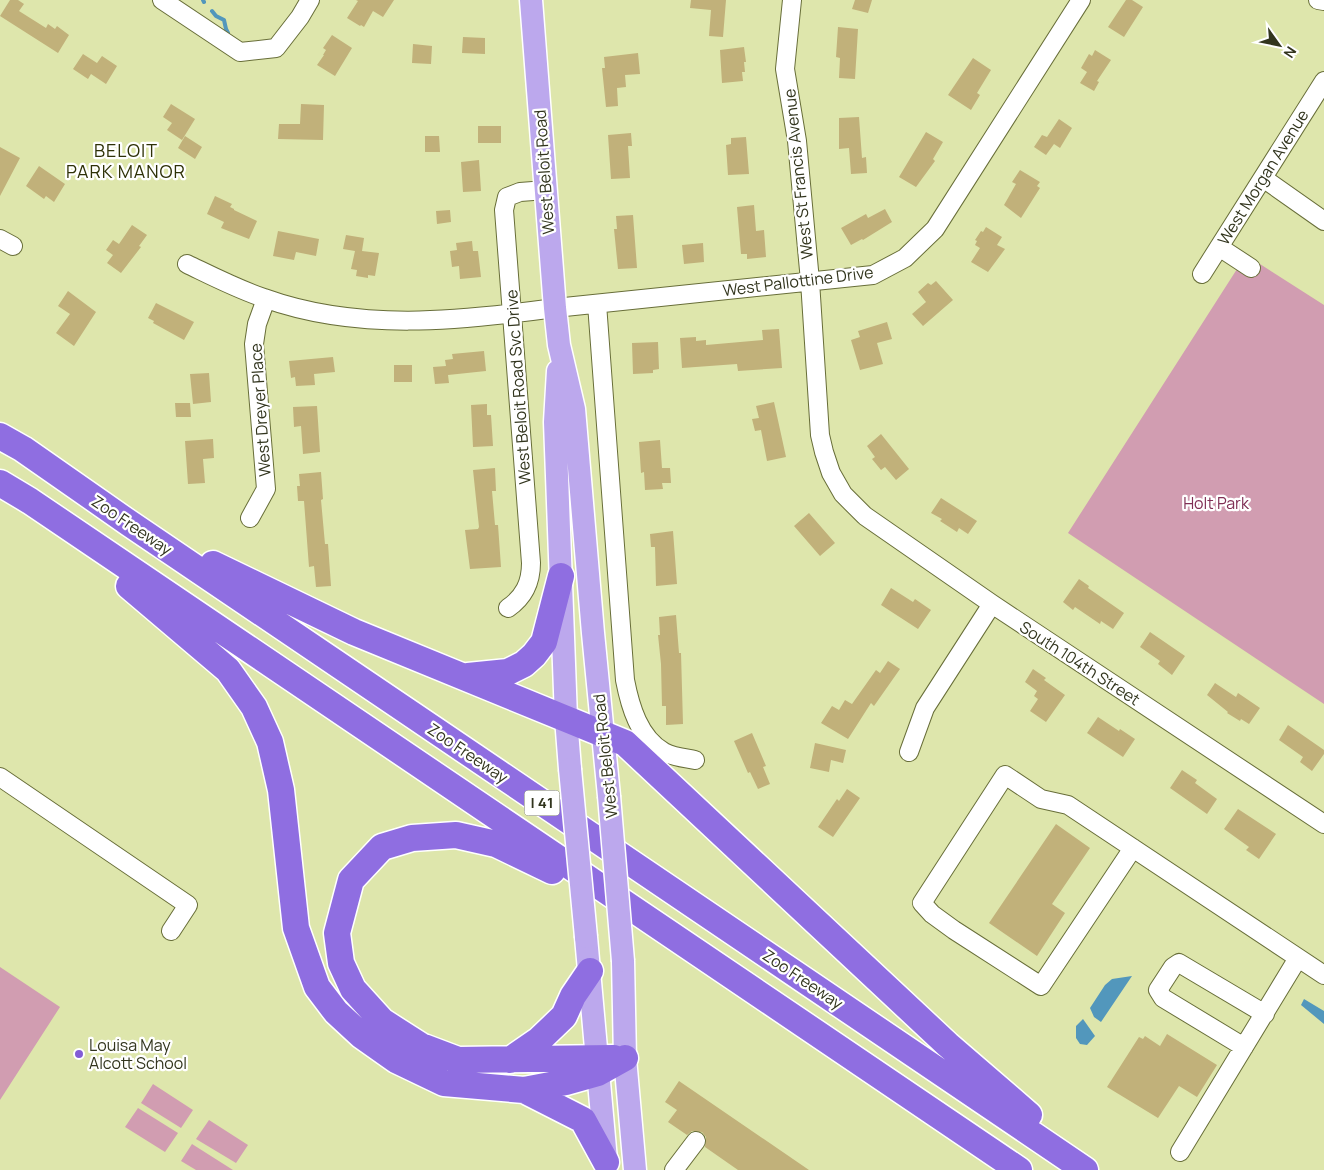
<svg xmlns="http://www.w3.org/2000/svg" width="1324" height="1170" font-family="Manrope,sans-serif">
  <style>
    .green { fill: #d19db1 }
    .water { fill: #5297bc }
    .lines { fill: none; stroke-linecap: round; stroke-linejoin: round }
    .stream { stroke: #5297bc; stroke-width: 4 }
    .building { fill: #c1b17a }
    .minor-casing { stroke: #686e39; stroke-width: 20 }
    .major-casing { stroke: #fff; stroke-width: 25 }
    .highway-casing { stroke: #fff; stroke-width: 29 }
    .minor { stroke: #fff; stroke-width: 18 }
    .major { stroke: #bca8ed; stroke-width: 22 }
    .highway { stroke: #8f6ee1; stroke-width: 26 }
    .major-bridge-casing { stroke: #fff; stroke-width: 25; stroke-linecap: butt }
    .major-bridge { stroke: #bca8ed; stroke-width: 22 }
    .poi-dot { fill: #825cd6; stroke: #fff; stroke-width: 2 }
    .labels { text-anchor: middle; stroke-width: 4.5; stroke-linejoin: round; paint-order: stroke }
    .shield { fill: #fff; stroke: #707262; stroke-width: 1 }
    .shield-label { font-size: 15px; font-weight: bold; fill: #32351e }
    .street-label { font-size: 16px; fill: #32351e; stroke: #fff }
    .park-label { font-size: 16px; fill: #802f55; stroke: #fff }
    .poi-label { font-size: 16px; fill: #32351e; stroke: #fff; text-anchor: start }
    .neighbourhood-label { font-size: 18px; letter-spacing: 1px; fill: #2e3107; stroke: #fff }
  </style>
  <rect width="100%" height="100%" fill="#dee6ac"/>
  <path class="green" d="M1246,255L1324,305V704L1068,533Z
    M0,967L60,1007L0,1100Z
    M153,1084L193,1110L181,1128L141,1103Z
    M138,1108L178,1133L165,1152L125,1127Z
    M209,1120L248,1145L236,1163L196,1139Z
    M192,1144L233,1170H196L181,1161Z"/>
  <path class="water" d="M1132,976L1101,1022L1094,1017L1090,1008L1105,985L1112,979Z
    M1304,999L1324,1011V1024L1301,1005Z
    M1083,1019L1095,1036L1087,1045L1080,1044L1076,1038V1026Z"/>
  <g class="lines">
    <path class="stream" d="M203,0L204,2
      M212,11L216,16L224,20L226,29L228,33"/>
  </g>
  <path class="building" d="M10,0H18L24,4L19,11L46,28L48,24L55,29L57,26L69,35L58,53L0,16Z
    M356,0H394L383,17L373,11L364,27L361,25L360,26L347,18L358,1Z
    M691,0H726L723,37L709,36L711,10L690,8Z
    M855,0H872L868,13L852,9Z
    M1126,0H1132L1143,7L1124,37L1108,27Z
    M838,27L858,29L855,79L839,78L840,58L836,57Z
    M332,35L352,48L335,76L317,65L324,55H323L326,50L323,48Z
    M463,37L485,38V54L462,53Z
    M413,44L432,46L431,64L412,63Z
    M744,47L746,62H744L745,72H742L743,81L722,83L720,50Z
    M1095,50L1111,60L1097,81L1099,82L1094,91L1080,83L1087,72L1081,68L1089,54L1092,56Z
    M638,53L640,74L625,75L626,87L617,88L618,106L606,107L602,68H605L604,57Z
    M83,54L97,63L102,56L117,66L106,84L91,74L88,79L73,69Z
    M973,58L991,70L977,93L980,95L971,110L948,95Z
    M171,104L195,119L182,140L167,130L172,123L163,117Z
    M301,104L324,105L323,140L278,139L279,124H300Z
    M859,117L862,158L866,157L867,173L851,174L849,148L839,149V118Z
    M1059,119L1072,128L1060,148L1054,144L1046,155L1034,147L1042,135L1047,137Z
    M478,126H501V143H478Z
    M926,132L943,142L933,159L935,161L916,187L899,177Z
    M631,133L632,146H628L630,178L611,179L608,135Z
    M185,136L202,147L195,159L178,148Z
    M425,136H439L440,152H425Z
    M746,137L749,174L728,175L726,145L731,144V138Z
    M0,147L20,158L0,196Z
    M479,160L481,191L463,192L461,162Z
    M39,166L65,184L54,202L46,196L44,199L26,186Z
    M1020,170L1040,182L1037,186L1040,188L1021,218L1004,205L1016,184L1012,182Z
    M215,196L232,204L230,207L234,209V210L257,221L249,239L221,228L224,222L207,214Z
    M754,205L756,231L764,230L766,257L747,259V254H741L737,207Z
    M885,209L892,222L863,240L862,239L851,245L841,228L866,214L868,218Z
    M450,210L451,222L437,224L436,211Z
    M633,215L637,268L618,269L614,229H617L616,216Z
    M132,225L147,235L139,246L141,247L121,273L107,263L113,255L106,250L113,240L119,244Z
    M986,227L1002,237L997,245L1005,249L988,272L971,262L980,248L975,245L977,241L975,240L981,231L983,232Z
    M278,231L319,239L316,256L296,252L294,260L273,256Z
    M346,235L364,238L362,251L379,253L375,276L368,275V278L356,276L357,270L351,269L355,251L343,249Z
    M472,241L473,251H478L481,277L460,279L459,266L452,267L450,251L457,250L456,243Z
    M703,243L704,262L684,264L682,245Z
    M936,281L953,300L923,326L912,314L926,302L918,292L928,283L931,285Z
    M68,291L96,312L74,346L56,333L70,314L58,306Z
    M156,303L194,322L184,340L153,323L154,321L148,318Z
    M887,322L892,339L877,343L883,364L860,370L851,340L860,337L858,331Z
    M779,329L782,368L738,371L737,364L682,368L680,338L696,337V341L706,340V345L763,340L762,330Z
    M658,342L659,369L653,370V373L633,374L632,343Z
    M484,351L486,371L448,375L449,383L435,384L433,367L446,366L445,360L453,359L452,354Z
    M333,357L335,372L314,374L315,385L296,386L295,377L291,378L289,361Z
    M394,365H412V382H394Z
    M209,373L211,402L193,404L190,374Z
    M774,402L786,457L767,461L761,430L755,431L752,419L759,418L756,406Z
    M175,403H190L191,417H176Z
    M487,404V415H491L493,446L473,447L471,405Z
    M317,406L320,452L303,454L301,426L294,427L293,407Z
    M881,434L909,469L896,480L885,467L881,470L872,459L875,457L867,446Z
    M213,439L214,458L203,459L205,483L188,484L185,441Z
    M660,440L662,468H670L671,483H662L663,489L645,490L644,472L641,473L639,442Z
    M495,468L496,491H492L495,525H498L501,567L470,569L465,530L478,529L479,527L473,470Z
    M321,472L323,499L321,500L325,544H328L331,586L316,587L314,566L309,567L304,501H298L297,486H300L299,474Z
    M941,498L977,521L968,534L959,528L957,532L940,521L942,519L931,513Z
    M809,513L835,543L820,556L794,526Z
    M673,531L677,584L656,586L655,547H651L650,534Z
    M1079,579L1089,586L1088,588L1124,613L1113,629L1101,621L1100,624L1075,607L1073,610L1063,602Z
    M891,588L913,602L915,599L931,610L918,629L881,605Z
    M676,615L679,653H681L683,724L666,725V706H662L661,664L658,635H660L659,617Z
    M1150,632L1185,656L1172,675L1158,664L1160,661L1140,647Z
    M888,661L900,669L874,706L871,703L848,739L821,723L832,706L839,710L845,700L852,704L876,670L880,673Z
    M1033,669L1046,678L1044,680L1065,695L1046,722L1030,711L1038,699L1034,696L1037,691L1025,682Z
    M1215,683L1236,697L1238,693L1260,708L1249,724L1241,719L1240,721L1227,713L1228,712L1207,695Z
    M1098,717L1119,731L1120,729L1135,739L1123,757L1087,733Z
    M1288,725L1324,750V754L1312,771L1300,762L1303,757L1279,740Z
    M752,733L766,766L763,767L770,784L758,789L750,772L748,773L734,741Z
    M815,743L846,750L843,763L831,760L829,772L810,768Z
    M1182,770L1197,780L1195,783L1217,799L1207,814L1170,788Z
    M847,789L860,798L833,837L818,827L837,799L839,801Z
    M1238,809L1276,834L1259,859L1246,850L1249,847L1224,829Z
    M1056,824L1090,848L1052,904L1065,913L1037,956L989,923Z
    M1167,1034L1217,1065L1197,1097L1179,1086L1158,1118L1107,1087L1139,1037L1143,1039L1145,1036L1160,1046Z
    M679,1081L809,1170H738L705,1147L706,1137L702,1132L692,1131L687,1135L668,1122L677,1110L665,1102Z"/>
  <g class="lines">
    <g class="minor-casing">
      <path id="minor" d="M162,0L240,52L276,48L300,17L310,0
        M792,0L785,69L797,141L810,281L820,435L824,452L831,473L843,494L865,516L992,604L1324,824
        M1318,0L1324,1
        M1263,178L1324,221
        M0,239L13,246
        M1219,247L1251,268
        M187,264C212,276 237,289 264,298C358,332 459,321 555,308L873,275L905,258L935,229L1081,0
        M1202,274L1324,81
        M597,304L625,680C630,706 639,738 664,752C673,757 685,758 695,760
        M250,518L266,489L254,344L257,324L266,299
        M508,608C524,597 531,583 531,563L504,210L507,197L520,192L546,190
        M909,752L925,708L992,604
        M0,777L188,905L171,931
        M1133,848L1041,986L954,930L932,914L922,903L1005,775L1041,799L1068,805L1324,975
        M1244,1047L1163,998L1158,990L1173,967L1179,963L1265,1014
        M1180,1152L1298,958
        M674,1170L696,1141"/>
    </g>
    <g class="major-casing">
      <path id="major" d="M531,0L555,308L559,345L574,409L593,633L609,796
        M558,371L555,422L566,718L570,769
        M586,937L606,1160
        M623,961L625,1058L635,1170"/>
    </g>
    <g class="highway-casing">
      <path id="highway" d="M0,436L23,449L129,523L1085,1170
        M0,483L30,501L1019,1170
        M213,564L354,632L625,743L948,1045L1029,1115
        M129,586L228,670L254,707L270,742L281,790L296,928L317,987L336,1012L362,1036L396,1060L444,1083L524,1090L566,1082L598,1073L625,1058
        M468,676L508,672L524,664L534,655L544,642L561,576
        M552,871L496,844L456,835L412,838L382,847L351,880L337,933L341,963L353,989L382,1021L421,1046L458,1060L614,1058
        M510,1060L539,1040L564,1016L573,996L590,971
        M524,1090L583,1120L606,1162"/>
    </g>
    <use href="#minor" class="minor"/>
    <use href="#major" class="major"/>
    <use href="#highway" class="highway"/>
    <g class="major-bridge-casing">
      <path id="major-bridge" d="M570,769L586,937
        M609,796L623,961"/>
    </g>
    <use href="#major-bridge" class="major-bridge"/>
  </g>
  <circle class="poi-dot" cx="79" cy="1054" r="5"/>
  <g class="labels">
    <rect class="shield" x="524.5" y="790.5" width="35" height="25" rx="4"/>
    <g class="shield-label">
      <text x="542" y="808">I 41</text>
    </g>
    <g class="street-label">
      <text transform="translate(544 172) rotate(-94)" y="6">West Beloit Road</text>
      <text transform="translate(798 174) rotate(-96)" y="6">West St Francis Avenue</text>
      <text transform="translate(1263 177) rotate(-58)" y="6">West Morgan Avenue</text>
      <text transform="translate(798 281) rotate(-7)" y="6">West Pallottine Drive</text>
      <text transform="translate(518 387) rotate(-94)" y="6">West Beloit Road Svc Drive</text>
      <text transform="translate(260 410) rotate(-94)" y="6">West Dreyer Place</text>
      <text transform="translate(132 525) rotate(34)" y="6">Zoo Freeway</text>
      <text transform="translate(1080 663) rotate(33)" y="6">South 104th Street</text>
      <text transform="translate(468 753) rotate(34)" y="6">Zoo Freeway</text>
      <text transform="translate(605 756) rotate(-96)" y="6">West Beloit Road</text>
      <text transform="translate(803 979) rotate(34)" y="6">Zoo Freeway</text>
    </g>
    <g class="park-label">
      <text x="1216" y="509">Holt Park</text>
    </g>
    <g class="poi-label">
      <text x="89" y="1051">Louisa May<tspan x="89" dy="18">Alcott School</tspan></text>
    </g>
    <g class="neighbourhood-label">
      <text x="126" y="157">BELOIT<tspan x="126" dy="21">PARK MANOR</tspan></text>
    </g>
  </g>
  <g transform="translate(1279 45) rotate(123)" stroke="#ffffff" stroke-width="4" paint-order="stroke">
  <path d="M0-4L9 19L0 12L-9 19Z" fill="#32351e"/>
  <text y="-8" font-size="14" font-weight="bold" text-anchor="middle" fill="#32351e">N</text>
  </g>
</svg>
